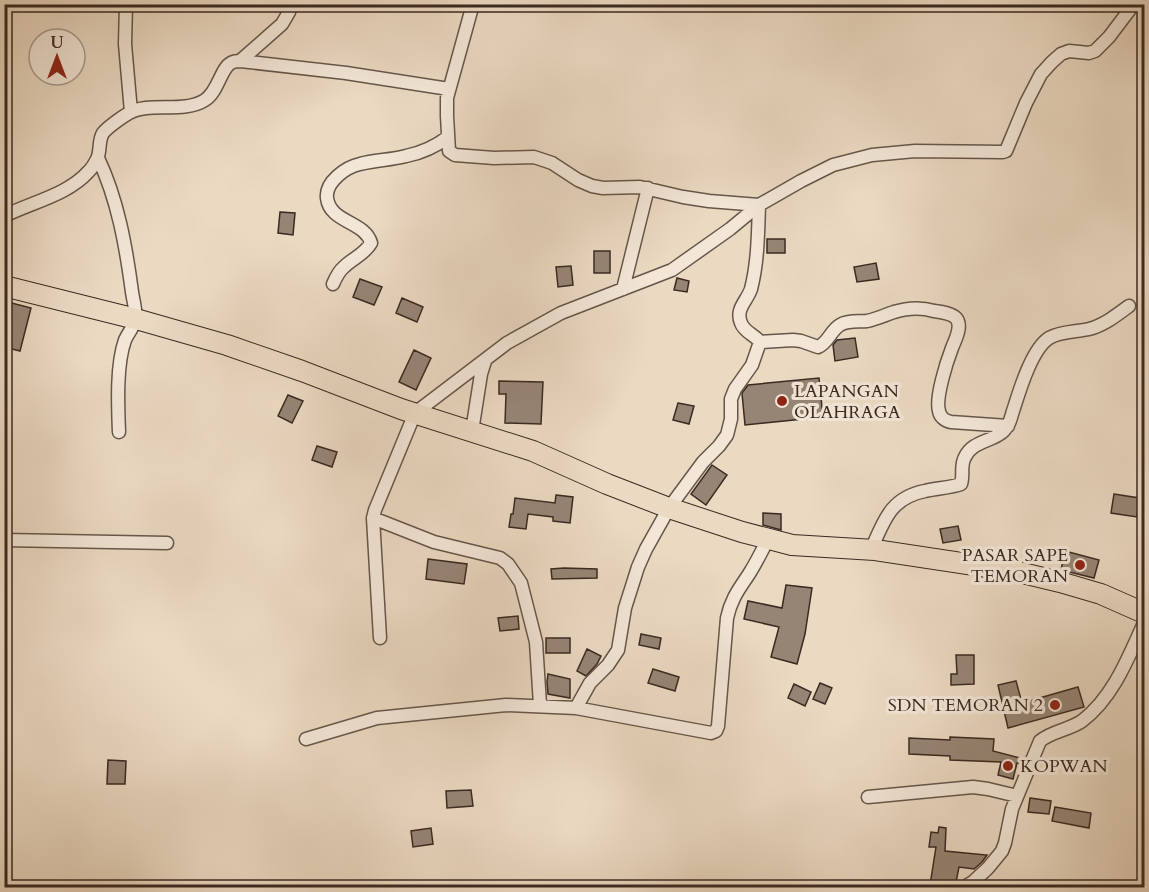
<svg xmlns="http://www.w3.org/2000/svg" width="1149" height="892" font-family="Cardo,serif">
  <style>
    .building { fill: #968575; stroke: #3a2a22; stroke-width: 1.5 }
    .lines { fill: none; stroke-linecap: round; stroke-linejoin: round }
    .street-casing { stroke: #66564a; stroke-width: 15 }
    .primary-casing { stroke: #3a2a22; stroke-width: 22 }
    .street { stroke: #f2e6d7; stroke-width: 12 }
    .primary { stroke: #ebd9c2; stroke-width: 20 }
    .poi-dot { fill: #8f2418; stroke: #f2e6d7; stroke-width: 2 }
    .labels { text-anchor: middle; stroke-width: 6; stroke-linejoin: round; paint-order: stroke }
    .poi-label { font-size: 18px; fill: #3a2a22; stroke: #f2e6d7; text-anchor: start }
  </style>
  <rect width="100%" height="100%" fill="#ebd9c2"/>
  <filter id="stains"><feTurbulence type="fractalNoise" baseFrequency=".00333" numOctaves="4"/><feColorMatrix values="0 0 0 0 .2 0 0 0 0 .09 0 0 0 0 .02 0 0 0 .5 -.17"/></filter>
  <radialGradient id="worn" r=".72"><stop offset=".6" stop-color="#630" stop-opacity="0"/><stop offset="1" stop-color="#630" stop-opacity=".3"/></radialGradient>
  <path class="building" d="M280,212L295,213L293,235L278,233Z
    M767,239H785V253H767Z
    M594,251H610V273H594Z
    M876,263L879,279L857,282L854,267Z
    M571,266L573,285L558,287L556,267Z
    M677,278L689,281L687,292L674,290Z
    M360,279L382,287L374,305L353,297Z
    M402,298L423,307L417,322L396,313Z
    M4,301L31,308L20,351L4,347Z
    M855,338L858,357L835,361L833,345L837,340Z
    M414,350L431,358L416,390L399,382Z
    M819,378L823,417L745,425L742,393L748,385Z
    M499,381L543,382L541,424L505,423L506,394H499Z
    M288,395L303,401L292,423L278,416Z
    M678,403L694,406L689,424L673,420Z
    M317,446L337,452L332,467L312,460Z
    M712,465L727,475L706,505L691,494Z
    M1114,494L1139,498L1137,517L1111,513Z
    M556,495L573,497L570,523L553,521V517L528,514L526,529L509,527L511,514H513L515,498L555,503Z
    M763,513L781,514V530L763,525Z
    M958,526L961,540L943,543L940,529Z
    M1065,551L1099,560L1094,578L1061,570Z
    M428,559L467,564L464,584L426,579Z
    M564,568L597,569V578L552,579L551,569Z
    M786,585L812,588L805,634L797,664L771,657L779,627L744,619L748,601L782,608Z
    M518,616L519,629L500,631L498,618Z
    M641,634L661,638L659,649L639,645Z
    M546,638H570V653H546Z
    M587,649L601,656L597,664L586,676L577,671Z
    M956,655H974V684L951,685V674H957Z
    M653,669L679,677L675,691L648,683Z
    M548,674L570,679V698L548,694L547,682Z
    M1016,681L1022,703L1078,687L1084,707L1008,728L998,685Z
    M820,683L832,688L825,704L813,699Z
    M794,684L811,692L805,706L788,698Z
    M950,737L994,739L993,751L1024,759L1022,763H1017L1013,779L998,775L1001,762L950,760V756L909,754V738L950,740Z
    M108,760L126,761L125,784H107Z
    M471,790L473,806L447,808L446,791Z
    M1030,798L1051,801L1049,814L1028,812Z
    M1055,807L1091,813L1089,828L1052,821Z
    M939,827L946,828L945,851L987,855L982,862L974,869L959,867L955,887L930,885L936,847H929L931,832L938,833Z
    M431,828L433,844L413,847L411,831Z"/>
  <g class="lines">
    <g class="street-casing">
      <path id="street" d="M126,4L125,44L131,112
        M473,4L447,98V116L449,151L455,155L494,158L534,157L552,163L578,180L592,186L603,188L640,187L683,197L709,201L759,205C758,233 758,262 751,289C747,301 735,309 741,323C744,332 755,335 760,342L752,365L735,389L731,399V419L727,435L719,446L703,462L669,508L646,549L638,567L625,608L618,650L608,665L590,683L576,708
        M240,61L282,24L289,12L290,4
        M98,158C118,200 126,247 132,292C133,300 137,312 135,320C134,327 128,333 125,340C116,365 118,406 119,432
        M4,216C32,202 68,195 89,171C92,168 95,163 97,159C101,151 98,141 103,133C108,127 122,117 129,113C150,101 183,114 205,100C218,92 221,68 231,63C234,61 237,61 240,61L346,73L449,89
        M333,284C336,277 339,271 344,267C353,258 365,254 371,243C365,221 330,223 327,198C325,182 346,167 360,164C375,160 391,160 406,156C421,153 435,147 448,137
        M623,289L648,188
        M760,342L793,340L801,341L818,347C828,343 831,330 840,325C848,320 859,322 867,321C877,319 885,315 894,312C907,308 921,307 934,311C941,312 951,313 956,318C963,326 955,340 952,348C947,361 935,398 939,411C940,417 945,421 951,422L1008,426
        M472,431L481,374L485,361
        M373,518L434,542L500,558L508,564L521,583L536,642L540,705
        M4,540L167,543
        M871,550C884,521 890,498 925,491C936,488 950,488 961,484C964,475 960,465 965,457C974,438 998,443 1008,425C1011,420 1012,413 1014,408C1020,389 1032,349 1049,338C1061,331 1076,332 1089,329C1104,325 1117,315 1129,306
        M380,638L373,518L375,510L415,413L507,343L561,313L672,270L730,229L759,205L801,181L833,165L872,155L915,151L1003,152L1006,151L1026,103L1041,74L1052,62L1061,54L1069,51L1089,53L1095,51L1109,37L1134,4
        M306,739L377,718L506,705L576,708L711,733L716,731L718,726L727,618C731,599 739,589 749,574C756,563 762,551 768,539
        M868,797L973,787L988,789L1017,796
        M963,888L973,882L988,868L1002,851L1005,843L1012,809L1040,741C1052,731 1069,730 1082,721C1113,698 1129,656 1144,623"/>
    </g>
    <g class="primary-casing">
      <path id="primary" d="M4,286L136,319L227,345L302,371L401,409L533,451L607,484L669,508L742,532L792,545L875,550L1014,571L1060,582L1101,594L1144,613"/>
    </g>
    <use href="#street" class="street"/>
    <use href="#primary" class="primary"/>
  </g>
  <g class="poi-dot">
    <circle cx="782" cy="401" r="6"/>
    <circle cx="1080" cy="565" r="6"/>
    <circle cx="1055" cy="705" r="6"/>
    <circle cx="1008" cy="766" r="6"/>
  </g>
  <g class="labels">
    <g class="poi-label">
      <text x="794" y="397">LAPANGAN<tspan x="794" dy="21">OLAHRAGA</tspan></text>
      <text x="1068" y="561" text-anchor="end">PASAR SAPE<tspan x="1068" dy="21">TEMORAN</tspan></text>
      <text x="1043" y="711" text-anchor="end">SDN TEMORAN 2</text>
      <text x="1020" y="772">KOPWAN</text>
    </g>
  </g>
  <rect width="1149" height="892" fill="none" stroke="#ebd9c2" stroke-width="24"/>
  <rect x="6" y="6" width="1137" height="880" fill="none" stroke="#3a2a22" stroke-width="3"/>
  <rect x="12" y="12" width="1125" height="868" fill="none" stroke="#3a2a22" stroke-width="1.5"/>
  <g transform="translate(57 57)"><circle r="28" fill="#f2e6d7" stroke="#a89b8f" stroke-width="1.5"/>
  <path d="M0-4.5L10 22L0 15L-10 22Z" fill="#8f2418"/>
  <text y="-9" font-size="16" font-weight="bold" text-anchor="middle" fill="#3a2a22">U</text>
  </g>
  <rect width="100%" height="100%" filter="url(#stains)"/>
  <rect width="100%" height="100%" fill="url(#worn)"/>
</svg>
